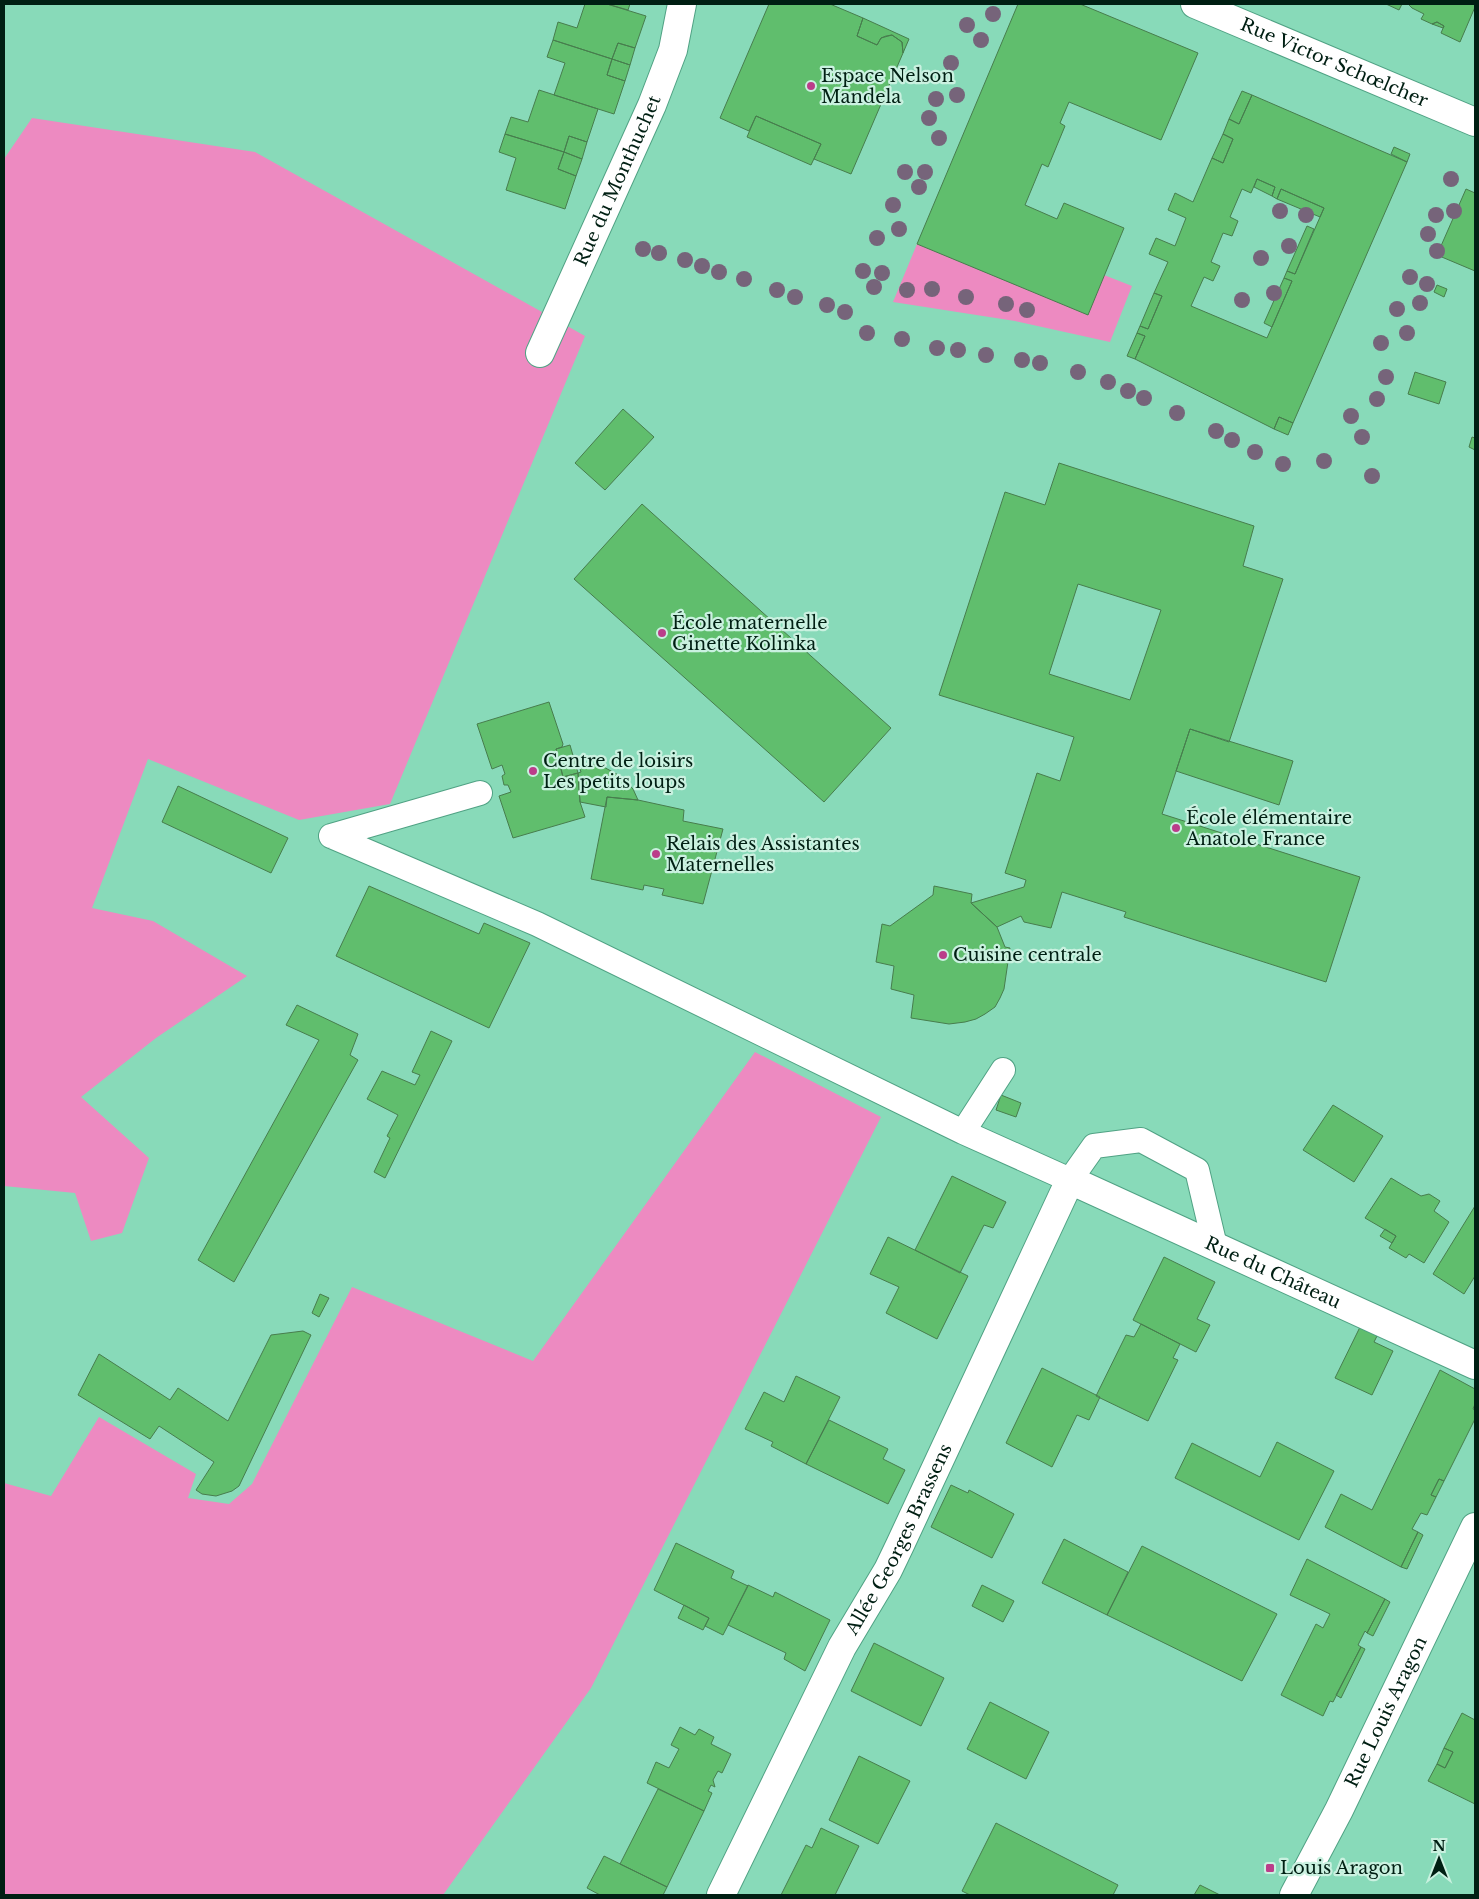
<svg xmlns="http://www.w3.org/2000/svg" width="1479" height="1899" font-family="'Libre Baskerville',serif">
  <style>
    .green { fill: #ed8ac1 }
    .building { fill: #60be6d; stroke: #477d4d; fill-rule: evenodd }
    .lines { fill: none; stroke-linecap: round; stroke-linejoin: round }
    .lane-casing { stroke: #50a284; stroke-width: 26 }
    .street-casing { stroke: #50a284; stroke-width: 30 }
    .lane { stroke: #fff; stroke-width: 24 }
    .street { stroke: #fff; stroke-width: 28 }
    .tree { fill: #76647a }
    .poi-dot { fill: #bb3d8a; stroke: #caf1e0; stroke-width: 2 }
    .labels { text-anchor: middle; stroke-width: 4.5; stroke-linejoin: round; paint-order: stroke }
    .street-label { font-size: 18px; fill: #001f13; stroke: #caf1e0 }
    .poi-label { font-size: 18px; fill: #001f13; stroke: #caf1e0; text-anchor: start }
  </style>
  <rect width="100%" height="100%" fill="#88dab9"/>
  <path class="green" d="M32,118L255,152L585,336L390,804L299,820L148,759L92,908L153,921L247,976L156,1038L81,1097L149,1158L122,1233L91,1241L75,1193L4,1186V159Z
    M917,244L1104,275L1132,286L1110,342L1015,321L893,302Z
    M755,1052L881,1117L591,1688L443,1895H4V1483L51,1496L99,1417L196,1474L188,1498L229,1504L252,1484L352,1287L533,1361Z"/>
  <path class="building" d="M585,4H607L646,16L635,48L618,43L612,59L553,40L558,22L577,28Z
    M607,4H630L628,10Z
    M769,4H830L863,18L857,36L877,45L881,38L886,36L892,35L902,42L903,53L851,174L814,159L821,144L756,116L749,131L720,118Z
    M1018,4H1080L1198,53L1161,140L1069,102L1060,123L1065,126L1048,167L1042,164L1025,205L1057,219L1064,203L1124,228L1088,315L917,244Z
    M1386,4H1402L1399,10Z
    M1408,4H1475V7L1460,42L1441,33L1444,26L1437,22L1432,24L1421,19L1424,14L1412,8Z
    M863,18L909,39L903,53L902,42L892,35L881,38L877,45L857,36Z
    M1437,22L1444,26L1443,28L1432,24Z
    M553,40L612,59L607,75L625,81L614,114L554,95L565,63L547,57Z
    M618,43L635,48L630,65L612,59Z
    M612,59L630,65L625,81L607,75Z
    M539,90L598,109L587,142L569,136L564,152L505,134L511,117L528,122Z
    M1242,91L1252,95L1239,124L1229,119Z
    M1252,95L1407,162L1293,423L1279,417L1274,429L1135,359L1145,336L1137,333L1140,326L1148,329L1162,296L1154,293L1168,262L1149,254L1156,238L1175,246L1186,218L1168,210L1175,193L1193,202L1212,158L1223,163L1233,139L1223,134L1229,119L1239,124ZM1257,179L1275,187L1272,196L1277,199L1281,189L1324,208L1295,274L1287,271L1284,278L1292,281L1267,338L1191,306L1204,277L1213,281L1220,266L1211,262L1223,233L1232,236L1238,221L1230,217L1242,189L1251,193Z
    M756,116L821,144L811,165L747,137Z
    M505,134L564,152L558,169L576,176L565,209L506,190L516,158L499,152Z
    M1223,134L1233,139L1223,163L1212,158Z
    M569,136L587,142L582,159L564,152Z
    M1394,147L1410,154L1407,162L1391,154Z
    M564,152L582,159L576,176L558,169Z
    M1257,179L1275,187L1272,196L1254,187Z
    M1281,189L1324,208L1320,217L1277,199Z
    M1466,189L1475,193V271L1437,255Z
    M1307,226L1314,229L1295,274L1287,271Z
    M1284,278L1292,281L1272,327L1264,323Z
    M1437,285L1447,289L1444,297L1434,292Z
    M1154,293L1162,296L1148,329L1140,326Z
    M1137,333L1145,336L1135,359L1127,356Z
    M1415,372L1446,382L1439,404L1408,394Z
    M623,409L654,437L605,490L575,463Z
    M1279,417L1293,423L1288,435L1274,429Z
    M1472,437L1475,438V450L1469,447Z
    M1059,463L1254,526L1243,566L1283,579L1229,742L1190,729L1162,814L1360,877L1326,982L1124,917L1126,912L1062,892L1051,928L1024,922L1021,916L997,927L971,903L1024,887L1026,880L1005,873L1037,773L1060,781L1074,737L939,695L1005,492L1045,505ZM1078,584L1161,610L1130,700L1049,674Z
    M642,504L891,728L824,802L574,579Z
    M549,702L563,744L562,747L556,749L563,777L578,773L580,802L585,817L513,838L499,796L511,792L508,785H504L502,776L505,774L502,765L492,769L477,724Z
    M1190,729L1293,761L1279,805L1176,771Z
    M570,745L578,773L563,777L556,749Z
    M578,763L600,765L622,777L633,789L638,800L607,797L606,807L580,802L578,773L581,772Z
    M178,786L288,838L271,873L162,822Z
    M607,797L638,800L684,810L683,821L723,829L703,904L662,895L664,889L644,885L643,890L591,879Z
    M369,886L479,934L484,923L530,943L489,1028L336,956Z
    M934,886L972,894L971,903L997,927L1005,947L1010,948L1004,989L1000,998L995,1007L985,1014L976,1019L965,1022L949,1024L911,1018L914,995L891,989L894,966L876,962L882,924L890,926L933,895Z
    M297,1005L358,1034L350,1055L358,1060L234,1282L198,1260L319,1040L286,1025Z
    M431,1031L452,1041L385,1178L374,1172L390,1138L387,1136L398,1115L367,1099L382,1071L415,1085L420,1075L412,1072Z
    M1001,1095L1021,1103L1016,1117L996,1110Z
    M1333,1105L1383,1136L1354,1182L1303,1150Z
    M952,1176L1006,1202L993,1228L984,1225L960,1273L915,1250Z
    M1391,1178L1421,1196L1429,1194L1440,1201L1434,1211L1449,1222L1424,1263L1409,1254L1406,1258L1389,1248L1396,1236L1365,1218Z
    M1475,1206V1276L1464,1294L1433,1274Z
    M1385,1229L1396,1236L1392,1243L1380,1236Z
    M888,1237L968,1276L937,1339L886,1313L899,1287L870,1274Z
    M1164,1257L1215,1282L1197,1319L1210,1325L1196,1352L1133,1320Z
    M320,1294L329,1298L319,1317L312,1313Z
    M1141,1324L1180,1344L1173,1358L1178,1360L1148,1421L1096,1396L1126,1335L1134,1337Z
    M1361,1325L1378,1334L1374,1342L1393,1351L1372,1395L1335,1378Z
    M303,1331L311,1335L239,1486L232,1491L216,1496L202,1494L196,1490L214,1462L159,1426L150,1439L78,1395L99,1354L170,1400L178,1388L228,1421L271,1335Z
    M1042,1368L1100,1397L1089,1420L1077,1415L1052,1467L1006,1443Z
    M1440,1370L1475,1389V1404L1473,1409L1475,1410V1419L1444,1481L1439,1479L1431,1495L1436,1497L1427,1515L1421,1513L1412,1529L1418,1532L1401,1567L1325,1527L1341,1494L1372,1510Z
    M796,1376L840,1397L806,1464L771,1446L773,1442L745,1429L764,1392L784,1402Z
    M829,1420L888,1449L883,1459L905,1470L888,1504L806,1464Z
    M1277,1442L1334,1471L1299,1540L1175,1478L1192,1443L1260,1477Z
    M1439,1479L1444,1481L1436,1497L1431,1495Z
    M951,1485L968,1493L969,1490L1014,1514L992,1558L931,1527Z
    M1418,1532L1423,1535L1407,1569L1401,1567Z
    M1064,1539L1128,1572L1107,1615L1042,1583Z
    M676,1543L734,1571L731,1578L748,1586L723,1635L705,1626L709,1618L654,1590Z
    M1142,1546L1277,1614L1242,1681L1107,1615Z
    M1307,1559L1385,1599L1367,1633L1365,1631L1358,1645L1361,1647L1333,1702L1330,1701L1323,1716L1281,1695L1316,1624L1323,1628L1330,1614L1290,1595Z
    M748,1585L773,1597L775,1592L830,1620L805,1671L784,1659L786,1653L728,1625Z
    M982,1585L1014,1601L1003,1622L972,1606Z
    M1385,1599L1390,1602L1373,1636L1367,1633Z
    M684,1605L709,1618L703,1630L678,1618Z
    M874,1643L944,1678L921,1726L851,1691Z
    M1361,1647L1365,1649L1341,1698L1336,1695Z
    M990,1702L1049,1732L1026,1779L967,1749Z
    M1462,1713L1475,1720V1804L1428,1781L1437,1764L1445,1768L1453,1752L1444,1748Z
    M680,1727L695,1735L699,1729L714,1737L711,1744L731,1754L722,1773L718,1771L713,1780L715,1787L711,1785L708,1791L712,1793L704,1811L647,1783L656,1762L669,1768L679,1749L671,1745Z
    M1444,1748L1453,1752L1445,1768L1437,1764Z
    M859,1756L910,1781L878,1844L829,1820Z
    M658,1789L704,1811L667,1887L620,1864Z
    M996,1823L1118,1885L1113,1895H970L962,1891Z
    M821,1828L859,1846L835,1895H781L806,1845L812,1848Z
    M604,1856L667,1887L663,1895H600L587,1888Z
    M1200,1885L1220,1895H1194Z"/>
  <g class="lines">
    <g class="lane-casing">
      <path id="lane" d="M331,836L537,924L963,1132L1070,1180L1094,1146L1141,1140L1197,1170L1215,1246
        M331,836L480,793
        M963,1132L1003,1070"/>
    </g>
    <g class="street-casing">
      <g id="street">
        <path id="s1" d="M1195,4L1475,122"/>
        <path id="s2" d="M540,353L652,105L673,50L682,4"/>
        <path id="s3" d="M721,1895L842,1647L888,1570L900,1545L1070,1180L1475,1365"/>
        <path id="s4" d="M1294,1895L1339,1810L1475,1527"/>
      </g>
    </g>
    <use href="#lane" class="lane"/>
    <use href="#street" class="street"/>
  </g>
  <g class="tree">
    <circle cx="993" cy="14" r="8"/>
    <circle cx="967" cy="25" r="8"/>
    <circle cx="981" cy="40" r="8"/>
    <circle cx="951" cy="63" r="8"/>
    <circle cx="957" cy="95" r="8"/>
    <circle cx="936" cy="99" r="8"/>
    <circle cx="929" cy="118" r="8"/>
    <circle cx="939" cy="138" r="8"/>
    <circle cx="905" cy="172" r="8"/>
    <circle cx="925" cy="172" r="8"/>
    <circle cx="1451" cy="179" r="8"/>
    <circle cx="919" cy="187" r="8"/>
    <circle cx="893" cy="205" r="8"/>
    <circle cx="1280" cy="211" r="8"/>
    <circle cx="1454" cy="211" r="8"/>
    <circle cx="1306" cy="215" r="8"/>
    <circle cx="1436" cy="215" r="8"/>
    <circle cx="899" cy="229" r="8"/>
    <circle cx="1428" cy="234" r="8"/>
    <circle cx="877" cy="238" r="8"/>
    <circle cx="1289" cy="246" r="8"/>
    <circle cx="643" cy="249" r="8"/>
    <circle cx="1437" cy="251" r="8"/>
    <circle cx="659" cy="253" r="8"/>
    <circle cx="1261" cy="258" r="8"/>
    <circle cx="685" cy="260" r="8"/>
    <circle cx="702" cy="266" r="8"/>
    <circle cx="863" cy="271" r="8"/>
    <circle cx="719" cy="272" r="8"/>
    <circle cx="882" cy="273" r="8"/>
    <circle cx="1410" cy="277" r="8"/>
    <circle cx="744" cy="279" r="8"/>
    <circle cx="1427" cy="284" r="8"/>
    <circle cx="874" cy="287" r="8"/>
    <circle cx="932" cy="289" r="8"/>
    <circle cx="777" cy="290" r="8"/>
    <circle cx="907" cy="290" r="8"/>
    <circle cx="1274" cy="293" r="8"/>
    <circle cx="795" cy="297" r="8"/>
    <circle cx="966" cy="297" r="8"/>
    <circle cx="1242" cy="300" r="8"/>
    <circle cx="1420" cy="303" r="8"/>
    <circle cx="1006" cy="304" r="8"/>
    <circle cx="827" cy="305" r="8"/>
    <circle cx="1397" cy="309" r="8"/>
    <circle cx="1027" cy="310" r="8"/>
    <circle cx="845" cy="312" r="8"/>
    <circle cx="867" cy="333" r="8"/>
    <circle cx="1407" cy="333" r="8"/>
    <circle cx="902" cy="339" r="8"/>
    <circle cx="1381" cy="343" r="8"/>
    <circle cx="937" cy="348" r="8"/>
    <circle cx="958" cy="350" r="8"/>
    <circle cx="986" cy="355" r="8"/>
    <circle cx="1022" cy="360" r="8"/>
    <circle cx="1040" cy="363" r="8"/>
    <circle cx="1078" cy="372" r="8"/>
    <circle cx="1386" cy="377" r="8"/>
    <circle cx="1108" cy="382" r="8"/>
    <circle cx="1128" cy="391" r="8"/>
    <circle cx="1144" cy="398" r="8"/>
    <circle cx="1377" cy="399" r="8"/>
    <circle cx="1177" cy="413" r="8"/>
    <circle cx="1351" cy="416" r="8"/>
    <circle cx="1216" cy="431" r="8"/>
    <circle cx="1362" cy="437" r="8"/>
    <circle cx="1232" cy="440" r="8"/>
    <circle cx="1255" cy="452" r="8"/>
    <circle cx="1324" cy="461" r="8"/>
    <circle cx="1283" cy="464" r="8"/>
    <circle cx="1372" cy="476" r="8"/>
  </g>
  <g class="poi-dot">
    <circle cx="811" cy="86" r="5"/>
    <circle cx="662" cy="633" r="5"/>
    <circle cx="533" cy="771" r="5"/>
    <circle cx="1176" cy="828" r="5"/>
    <circle cx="656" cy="854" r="5"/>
    <circle cx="943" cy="955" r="5"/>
    <rect x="1265" y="1863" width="10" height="10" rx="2.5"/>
  </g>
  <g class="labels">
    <g class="street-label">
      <text dy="6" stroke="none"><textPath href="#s1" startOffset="151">Rue Victor Schœlcher</textPath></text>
      <text dy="6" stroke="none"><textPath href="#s2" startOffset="189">Rue du Monthuchet</textPath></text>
      <text dy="6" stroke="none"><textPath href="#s3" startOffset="1019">Rue du Château</textPath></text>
      <text dy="6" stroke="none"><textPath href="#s3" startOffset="398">Allée Georges Brassens</textPath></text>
      <text dy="6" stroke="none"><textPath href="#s4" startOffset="205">Rue Louis Aragon</textPath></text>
    </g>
    <g class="poi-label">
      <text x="821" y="82">Espace Nelson<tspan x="821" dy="21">Mandela</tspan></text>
      <text x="672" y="629">École maternelle<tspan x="672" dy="21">Ginette Kolinka</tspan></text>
      <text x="543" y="767">Centre de loisirs<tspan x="543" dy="21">Les petits loups</tspan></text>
      <text x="1186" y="824">École élémentaire<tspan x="1186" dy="21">Anatole France</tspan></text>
      <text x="666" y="850">Relais des Assistantes<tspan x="666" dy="21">Maternelles</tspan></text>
      <text x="953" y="961">Cuisine centrale</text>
      <text x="1280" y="1874">Louis Aragon</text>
    </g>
  </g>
  <rect width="1479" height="1899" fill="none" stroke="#001f13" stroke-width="10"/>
  <g transform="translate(1439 1859)" stroke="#caf1e0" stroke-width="4" paint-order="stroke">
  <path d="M0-4L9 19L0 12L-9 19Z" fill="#001f13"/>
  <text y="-8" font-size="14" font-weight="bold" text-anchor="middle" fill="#001f13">N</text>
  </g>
</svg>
